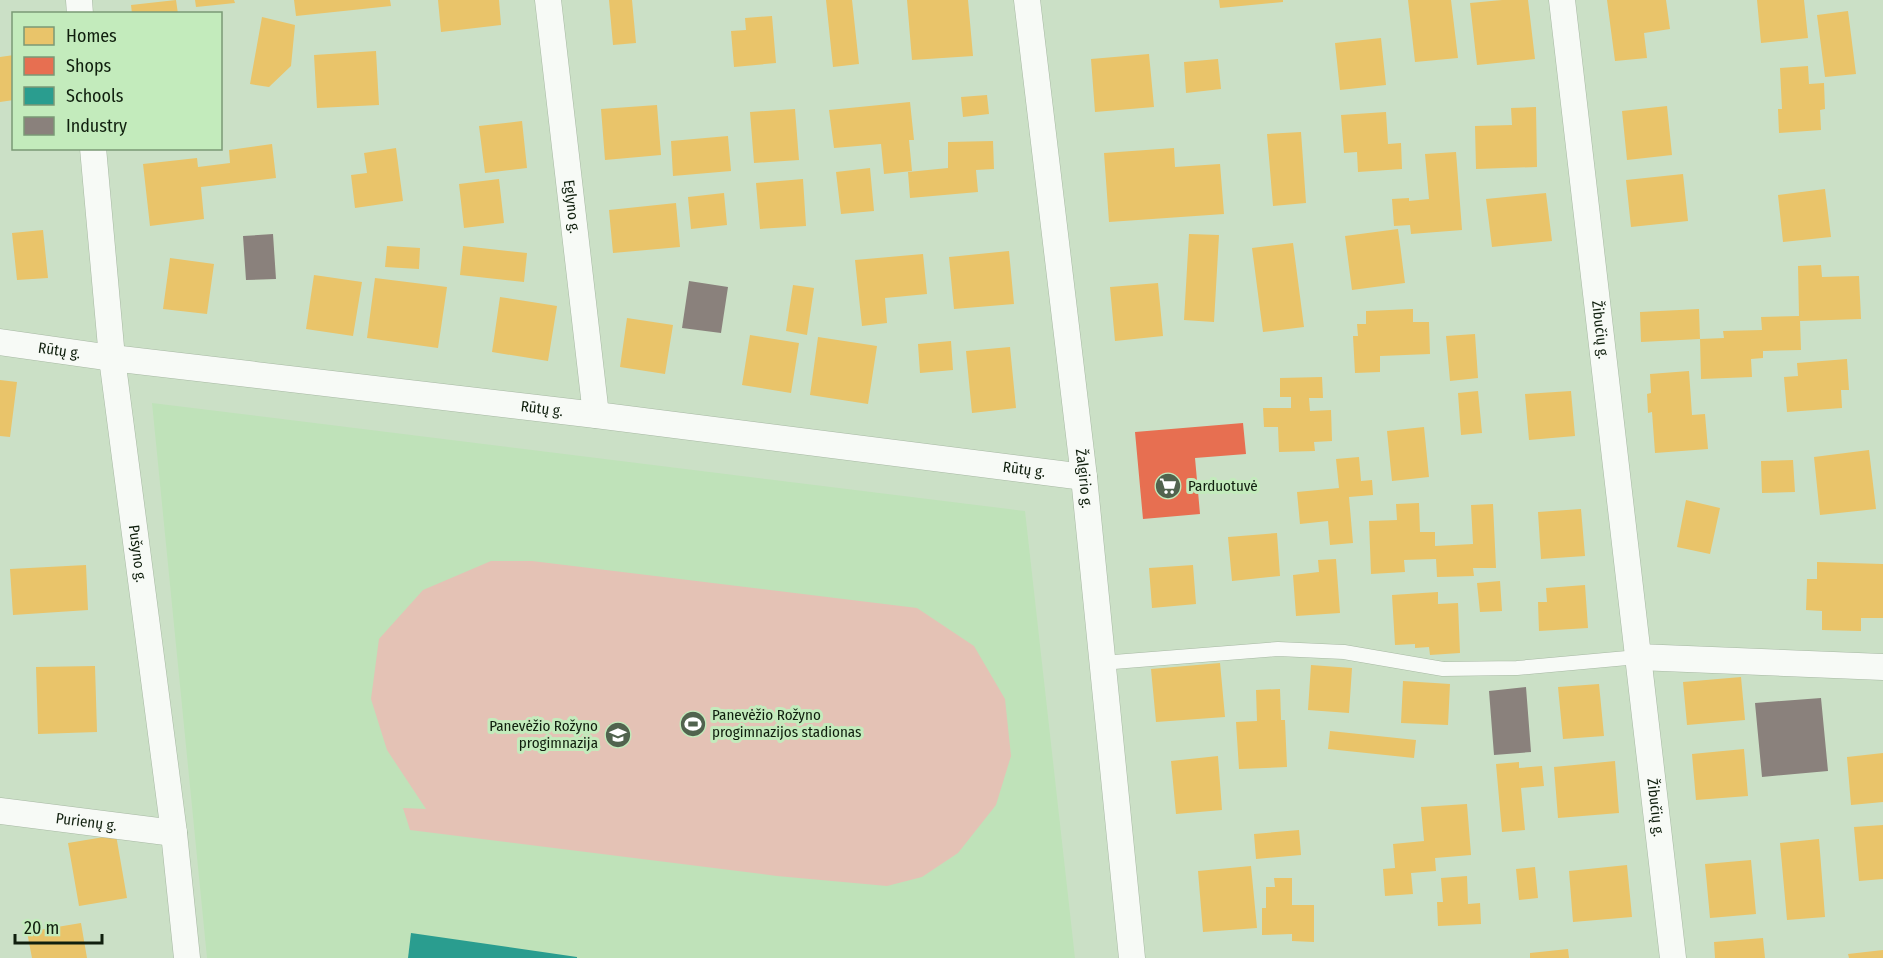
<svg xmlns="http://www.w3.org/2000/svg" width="1883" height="958" font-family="'Fira Sans Condensed',sans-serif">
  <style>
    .built { fill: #bfe2b9 }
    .green { fill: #e4c2b5 }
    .homes { fill: #e9c46a }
    .shops { fill: #e76f51 }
    .schools { fill: #2a9d8f }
    .industry { fill: #8a817c }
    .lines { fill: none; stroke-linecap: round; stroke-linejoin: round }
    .service-casing { stroke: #a7b8a3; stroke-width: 15 }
    .minor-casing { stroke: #a7b8a3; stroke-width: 27 }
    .service { stroke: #f7faf6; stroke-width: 14 }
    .minor { stroke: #f7faf6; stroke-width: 26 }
    .labels { text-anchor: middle; stroke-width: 6; stroke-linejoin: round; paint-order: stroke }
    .street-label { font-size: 15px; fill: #101f0e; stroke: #c3ebbc }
    .poi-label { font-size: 15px; fill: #101f0e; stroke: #c3ebbc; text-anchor: start }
  </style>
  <rect width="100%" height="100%" fill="#cbe0c6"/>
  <path class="built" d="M152,403L1025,511L1075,958H207Z"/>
  <path class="green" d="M491,561H532L917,608L974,646L1005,699L1011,756L996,805L958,853L922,877L887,886L777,876L410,830L403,808L426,809L387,750L371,699L379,639L423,590Z"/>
  <path class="homes" d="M176,0L178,14H132L131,5Z
    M195,0H234L235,3L196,7Z
    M294,0H390L391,6L296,16Z
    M438,0H499L501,25L441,32Z
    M609,0H632L636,43L613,45Z
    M826,0H852L859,64L833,67Z
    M907,0H968L973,56L912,60Z
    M1219,0H1283V2L1220,8Z
    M1408,0H1451L1458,58L1415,62Z
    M1502,0H1528L1535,59L1477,65L1470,3Z
    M1607,0H1666L1670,29L1644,33L1647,58L1615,61Z
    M1757,0H1804L1808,38L1761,43Z
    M1848,11L1856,74L1825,77L1817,15Z
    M772,16L776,63L734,67L731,31L746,30L745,18Z
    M262,17L295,25L291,66L269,87L250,84Z
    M1381,38L1386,85L1340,90L1335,43Z
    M376,51L379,105L317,108L314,55Z
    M1149,54L1154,107L1095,112L1091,59Z
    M14,55V100L0,102V57Z
    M1218,59L1221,89L1186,93L1184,62Z
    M1808,66L1809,84L1824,83L1825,109L1820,110L1821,130L1779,133L1778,109H1782L1780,68Z
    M987,95L989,114L963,117L961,97Z
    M910,102L914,140H909L912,171L884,174L881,144L834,148L829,110Z
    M657,105L661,155L605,160L601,109Z
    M1667,106L1672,155L1627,160L1622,111Z
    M1536,107L1537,167L1476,169L1475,126L1512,125L1511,108Z
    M795,109L799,160L754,163L750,112Z
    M1386,112L1388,144L1401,143L1402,169L1358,172L1357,152L1344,153L1341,115Z
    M522,121L527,168L485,173L479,126Z
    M1301,132L1306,203L1273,206L1267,134Z
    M728,136L731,171L673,176L671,141Z
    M993,141L994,169L976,170L978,192L910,198L908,172L948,168V142Z
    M272,144L276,178L201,187L204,219L150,226L143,164L197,158L198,167L230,163L229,150Z
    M396,148L403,201L355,208L351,175L367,173L364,153Z
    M1174,148L1175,167L1220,164L1224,214L1109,222L1104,153Z
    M1456,152L1462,230L1411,234L1410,225L1394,226L1392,199L1409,198V201L1429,199L1425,154Z
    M870,168L874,211L841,214L836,172Z
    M1683,174L1688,221L1631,227L1626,180Z
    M499,179L504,223L464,228L459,184Z
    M803,179L806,226L760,229L756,183Z
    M1825,189L1831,237L1783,242L1778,195Z
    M724,193L727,225L691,229L688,197Z
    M1546,193L1552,241L1492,247L1486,199Z
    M676,203L680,247L613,253L609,210Z
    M1398,229L1405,283L1352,290L1345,236Z
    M43,230L48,278L17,280L12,233Z
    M1189,234L1219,235L1214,322L1184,320Z
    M1293,243L1304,327L1263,332L1252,248Z
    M387,246L420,248L419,269L385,267Z
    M463,246L527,253L524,282L460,275Z
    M1009,251L1014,304L954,309L949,257Z
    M923,254L927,294L885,298L887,323L862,326L855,260Z
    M170,258L214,264L207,314L163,309Z
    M1821,265L1822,277L1859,276L1861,319L1800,321L1801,350L1763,351V358L1751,359L1752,377L1701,379L1700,339L1724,338L1723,331L1762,330L1761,317L1799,316L1798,266Z
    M314,275L362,282L353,336L306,329Z
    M375,278L447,287L438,348L367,338Z
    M1158,283L1163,336L1115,341L1110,287Z
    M793,285L814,288L807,335L786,331Z
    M500,297L557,306L548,361L492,352Z
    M1413,309V322H1429L1430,354L1380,356V372L1355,373L1353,336H1358L1357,324H1366V311Z
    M1699,309L1700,339L1641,342L1640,312Z
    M627,318L673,325L665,374L620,367Z
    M1475,334L1478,378L1450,381L1446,336Z
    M750,335L799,343L791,393L742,385Z
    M818,337L877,346L868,404L810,395Z
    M951,341L953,370L920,373L918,344Z
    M1010,347L1016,408L972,413L966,351Z
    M1847,359L1849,390H1841L1842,408L1787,412L1784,377L1798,376L1797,363Z
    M1689,371L1692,415L1705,414L1708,449L1655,453L1652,412L1648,413L1647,394L1651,393L1650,374Z
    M1322,377L1323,398H1309L1310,411L1331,410L1332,441L1314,442L1315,451L1279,452L1278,427H1264L1263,408H1291V397H1280V378Z
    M0,380L17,382L10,437L0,436Z
    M1478,391L1482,433L1461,435L1458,393Z
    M1571,391L1575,436L1529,440L1525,394Z
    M1424,427L1429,477L1392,481L1387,431Z
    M1869,450L1876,509L1820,515L1814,457Z
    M1359,457L1361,481L1372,480L1373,495L1349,497L1353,543L1330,545L1328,521L1300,524L1297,492L1339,488L1336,459Z
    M1793,460L1795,492L1762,493L1761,461Z
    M1686,500L1720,508L1710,554L1677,547Z
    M1419,503L1420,532H1435V546L1473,544L1471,505L1493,504L1496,568H1473L1474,576L1437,577L1436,559L1404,560L1405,572L1371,574L1369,521L1397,520L1396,504Z
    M1581,509L1585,556L1541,559L1538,512Z
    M1277,533L1280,576L1232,581L1228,537Z
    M1336,559L1340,613L1296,616L1293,575L1319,572L1318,560Z
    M1817,562L1883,564V618H1861V631L1822,630V611L1806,610L1807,579H1817Z
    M86,565L88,610L13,615L10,569Z
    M1193,565L1196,604L1152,608L1149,568Z
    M1500,581L1502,611L1480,612L1477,583Z
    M1585,585L1588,628L1539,631L1538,602H1547L1546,588Z
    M1438,592V604L1458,603L1460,653L1430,655L1429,647L1415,648V644L1395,645L1392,595Z
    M1220,663L1225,717L1156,722L1151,669Z
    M1311,665L1352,668L1349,713L1308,710Z
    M95,666L97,732L38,734L36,667Z
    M1741,677L1745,720L1687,725L1683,682Z
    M1403,681L1450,684L1448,725L1401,723Z
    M1599,684L1604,736L1563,739L1558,687Z
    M1280,689L1281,720H1285L1287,767L1239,769L1236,722L1257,721L1256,690Z
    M1330,731L1416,740L1414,758L1328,749Z
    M1744,749L1748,796L1696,800L1692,754Z
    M1883,753V802L1851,805L1847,757Z
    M1218,756L1222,810L1176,814L1171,761Z
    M1615,761L1619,813L1558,818L1554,767Z
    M1519,762V768L1542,766L1544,786L1521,788L1525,830L1502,832L1496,764Z
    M1467,804L1471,855L1435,858L1436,871L1411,873L1413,894L1385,896L1383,869L1395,868L1393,844L1424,841L1421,807Z
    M1883,825V879L1859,881L1854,827Z
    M1299,830L1301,855L1256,859L1254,834Z
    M116,835L127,898L79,906L68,843Z
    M1819,839L1825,917L1787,920L1780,843Z
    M1751,860L1756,914L1710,918L1705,864Z
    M1627,865L1632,917L1573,922L1569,871Z
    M1251,866L1257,928L1203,932L1198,871Z
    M1535,867L1538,898L1519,900L1516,869Z
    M1467,876L1468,904L1480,903L1481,924L1438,926L1437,902H1443L1441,878Z
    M1274,878H1292V905H1314V942L1292,941V934L1262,935V908H1266V887H1275Z
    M81,923L87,958H32L27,932Z
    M1763,938L1765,958H1715L1714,942Z
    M1568,949L1569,958H1530V953Z
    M1883,950V958H1849L1848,954Z"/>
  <path class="shops" d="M1243,423L1246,454L1195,458L1200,514L1143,519L1135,432Z"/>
  <path class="schools" d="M411,933L577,957V958H408Z"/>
  <path class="industry" d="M273,234L276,279L246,280L243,236Z
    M689,281L728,287L721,333L682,328Z
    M1526,687L1531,752L1494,755L1489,691Z
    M1821,698L1828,771L1762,777L1755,703Z"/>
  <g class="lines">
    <g class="service-casing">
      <path id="service" d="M1101,663L1278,649L1344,652L1443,669L1517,668L1638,657"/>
    </g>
    <g class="minor-casing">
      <g id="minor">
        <path d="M79,0L80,14"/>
        <path id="s1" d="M548,0L596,415"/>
        <path id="s2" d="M1027,0L1084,477L1132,958"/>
        <path id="s3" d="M1562,0L1673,958"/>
        <path id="s4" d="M93,148L112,358L174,833L187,958"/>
        <path id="s5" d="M0,342L112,358L596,415L1084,477"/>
        <path d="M1638,657L1883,667"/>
        <path id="s6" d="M0,811L174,833"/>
      </g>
    </g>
    <use href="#service" class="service"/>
    <use href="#minor" class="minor"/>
  </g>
  <defs>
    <g id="supermarket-disc" transform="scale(1.35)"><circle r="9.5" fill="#51634e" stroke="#c3ebbc"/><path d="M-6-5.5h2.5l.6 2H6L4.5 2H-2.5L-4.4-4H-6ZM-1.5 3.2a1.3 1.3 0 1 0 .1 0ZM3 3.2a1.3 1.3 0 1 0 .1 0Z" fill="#fff"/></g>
    <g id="stadium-disc" transform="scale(1.35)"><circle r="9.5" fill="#51634e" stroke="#c3ebbc"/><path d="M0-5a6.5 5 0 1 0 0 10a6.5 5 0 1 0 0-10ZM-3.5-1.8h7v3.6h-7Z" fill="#fff"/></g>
    <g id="school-disc" transform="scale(1.35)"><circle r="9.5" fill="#51634e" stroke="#c3ebbc"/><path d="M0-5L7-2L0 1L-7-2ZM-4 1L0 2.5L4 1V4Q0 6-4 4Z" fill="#fff"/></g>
  </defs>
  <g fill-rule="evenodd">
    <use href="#supermarket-disc" x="1168" y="486"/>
    <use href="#stadium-disc" x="693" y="724"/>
    <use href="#school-disc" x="618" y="735"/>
  </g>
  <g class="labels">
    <g class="street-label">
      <text dy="5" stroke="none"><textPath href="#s1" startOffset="208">Eglyno g.</textPath></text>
      <text dy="5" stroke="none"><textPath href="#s3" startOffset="332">Žibučių g.</textPath></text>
      <text dy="5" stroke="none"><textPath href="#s5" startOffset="60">Rūtų g.</textPath></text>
      <text dy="5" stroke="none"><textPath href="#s5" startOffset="546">Rūtų g.</textPath></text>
      <text dy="5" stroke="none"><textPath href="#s5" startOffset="1032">Rūtų g.</textPath></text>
      <text dy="5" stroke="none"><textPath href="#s2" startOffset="482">Žalgirio g.</textPath></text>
      <text dy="5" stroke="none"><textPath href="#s4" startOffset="408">Pušyno g.</textPath></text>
      <text dy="5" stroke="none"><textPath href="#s3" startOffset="813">Žibučių g.</textPath></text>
      <text dy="5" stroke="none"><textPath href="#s6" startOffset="87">Purienų g.</textPath></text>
    </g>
    <g class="poi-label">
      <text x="1188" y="491">Parduotuvė</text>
      <text x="712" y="720">Panevėžio Rožyno<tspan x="712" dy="17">progimnazijos stadionas</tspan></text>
      <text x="598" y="731" text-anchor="end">Panevėžio Rožyno<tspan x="598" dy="17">progimnazija</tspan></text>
    </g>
  </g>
  <rect x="12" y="12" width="210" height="138" fill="#c3ebbc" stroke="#7b9976" stroke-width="1.5"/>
  <rect x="24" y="27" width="30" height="18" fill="#e9c46a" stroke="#7b9976" stroke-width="1.5"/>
  <text x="66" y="42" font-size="18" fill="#101f0e">Homes</text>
  <rect x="24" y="57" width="30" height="18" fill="#e76f51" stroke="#7b9976" stroke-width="1.5"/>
  <text x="66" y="72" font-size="18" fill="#101f0e">Shops</text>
  <rect x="24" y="87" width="30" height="18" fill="#2a9d8f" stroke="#7b9976" stroke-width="1.5"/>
  <text x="66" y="102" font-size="18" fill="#101f0e">Schools</text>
  <rect x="24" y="117" width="30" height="18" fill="#8a817c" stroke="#7b9976" stroke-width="1.5"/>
  <text x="66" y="132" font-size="18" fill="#101f0e">Industry</text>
  <path d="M15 934v9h87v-9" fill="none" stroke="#101f0e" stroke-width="3"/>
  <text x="24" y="934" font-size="18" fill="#101f0e" stroke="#c3ebbc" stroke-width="4.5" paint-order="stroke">20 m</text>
</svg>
